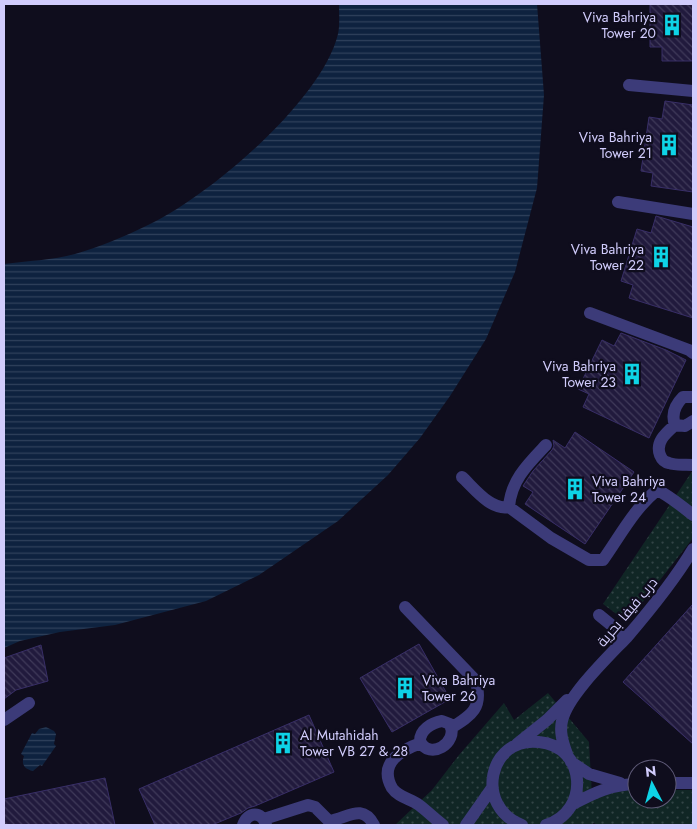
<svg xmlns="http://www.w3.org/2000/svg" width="697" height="829" font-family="Jost,Cairo,sans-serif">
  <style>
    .park { fill: url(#park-dots) }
    .water { fill: url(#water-rules) }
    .building { fill: url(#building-back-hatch); stroke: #382e67 }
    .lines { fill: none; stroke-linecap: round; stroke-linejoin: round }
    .minor { stroke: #3c3b79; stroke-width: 12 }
    .labels { text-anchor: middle; stroke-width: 4.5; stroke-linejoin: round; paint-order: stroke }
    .poi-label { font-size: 14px; fill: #d1ccfc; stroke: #0f0d1d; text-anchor: end }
    .street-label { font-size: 14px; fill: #d1ccfc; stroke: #0f0d1d }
  </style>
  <defs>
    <pattern id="park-dots" width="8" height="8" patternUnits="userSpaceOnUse" patternTransform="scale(1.25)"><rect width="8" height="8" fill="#102625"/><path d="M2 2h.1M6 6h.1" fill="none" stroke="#324446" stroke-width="1.8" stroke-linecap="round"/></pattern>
    <pattern id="water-rules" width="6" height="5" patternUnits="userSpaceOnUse" patternTransform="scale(1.25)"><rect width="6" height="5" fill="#0e223f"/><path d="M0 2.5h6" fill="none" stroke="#30415c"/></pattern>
    <pattern id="building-back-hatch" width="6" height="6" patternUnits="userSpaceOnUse" patternTransform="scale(1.25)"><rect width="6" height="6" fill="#211a3d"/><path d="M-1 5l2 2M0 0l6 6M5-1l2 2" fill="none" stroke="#403a5a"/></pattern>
  </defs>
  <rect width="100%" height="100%" fill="#0f0d1d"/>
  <path class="park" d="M693,470V538L627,622L603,604Z
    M548,693L589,742L592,796L616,790H637V799H667V790H693V825H597L594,823L591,825H395L432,790L459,755L504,703L514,720Z"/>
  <path class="water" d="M339,4H537L544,95L537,188L515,272L486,339L450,396L420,438L388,475L338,521L259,575L206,601L115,625L60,632L20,641L4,648V264C27,261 53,260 75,254C99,247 124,237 146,226C206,199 322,101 338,34C340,25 339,13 339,4Z
    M46,727L54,731L56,734L54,744L56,746L42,766L40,765L33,771C24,769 21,764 24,756L21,754L32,733L35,734L39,729Z"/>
  <path class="building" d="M650,4H693V61H662V47H650Z
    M665,101L693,105V192L651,186L653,173L641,171L649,117L662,119Z
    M656,216L693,227V318L629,298L633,285L621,281L637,229L651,233Z
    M621,333L666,350L686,360L649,438L583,407L589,394L578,389L602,340L614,346Z
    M575,432L634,472L585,544L525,504L533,492L523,486L533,471L552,450L554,446L553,440L565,448Z
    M693,604V744L623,682Z
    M419,644L450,699L392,732L360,678Z
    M41,645L48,681L16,690L4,699V658Z
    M309,715L334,772L255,806L248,808L241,813L212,825H155L139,789Z
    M105,778L115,825H4V799Z"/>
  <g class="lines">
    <path class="minor" d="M629,85L693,91
      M618,202L693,214
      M590,313L689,350L693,353
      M693,397H683C675,405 671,414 675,425L685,426L693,421
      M675,425C666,433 655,442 660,455C662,460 664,462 669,463C677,466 685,464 693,465
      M546,445C528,464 511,480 509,507L551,538L589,560H603C620,536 634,509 657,490C670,496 681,506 693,515
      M462,477C474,488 491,511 509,507
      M405,607L476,681C483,708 472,715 451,728
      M599,615L626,637
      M4,720L29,703
      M442,721L450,724C459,743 429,761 420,741C420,730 431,723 442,721Z
      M421,743C401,750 378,763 392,788C398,797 411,799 419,805C427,811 435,819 443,825
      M517,744L547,720L567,700
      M568,757C564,745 559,734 562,721C567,696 609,656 627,637C651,609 674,581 693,549
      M571,762L589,774L620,783
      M667,783H693
      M573,804C594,793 612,784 637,784
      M264,819L308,805L315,807L329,821C348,818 362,803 374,825
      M243,825C248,811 262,811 266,825
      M466,825L492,788
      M522,825C474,807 488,736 539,742C586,746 591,811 546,825"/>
  </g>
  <defs>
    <g id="building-bare" transform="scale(1.725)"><path d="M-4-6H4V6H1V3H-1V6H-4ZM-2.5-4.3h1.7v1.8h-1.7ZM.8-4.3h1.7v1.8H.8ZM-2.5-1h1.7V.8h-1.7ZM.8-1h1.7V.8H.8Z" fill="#0ed3e6" stroke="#0f0d1d" stroke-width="2.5" paint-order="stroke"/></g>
  </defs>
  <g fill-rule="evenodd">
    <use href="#building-bare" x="672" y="25"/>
    <use href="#building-bare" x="669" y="145"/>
    <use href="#building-bare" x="661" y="257"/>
    <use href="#building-bare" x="632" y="374"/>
    <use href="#building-bare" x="575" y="489"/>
    <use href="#building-bare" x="405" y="688"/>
    <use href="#building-bare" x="283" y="743"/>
  </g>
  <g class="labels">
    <g class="poi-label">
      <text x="656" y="22">Viva Bahriya<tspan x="656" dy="16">Tower 20</tspan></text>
      <text x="652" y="142">Viva Bahriya<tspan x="652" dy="16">Tower 21</tspan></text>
      <text x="644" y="254">Viva Bahriya<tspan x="644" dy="16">Tower 22</tspan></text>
      <text x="616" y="371">Viva Bahriya<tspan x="616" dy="16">Tower 23</tspan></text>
      <text x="592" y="486" text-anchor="start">Viva Bahriya<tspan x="592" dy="16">Tower 24</tspan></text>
      <text x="422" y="685" text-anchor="start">Viva Bahriya<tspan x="422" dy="16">Tower 26</tspan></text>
      <text x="300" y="740" text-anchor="start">Al Mutahidah<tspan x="300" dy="16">Tower VB 27 &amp; 28</tspan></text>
    </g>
    <g class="street-label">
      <text transform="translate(627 612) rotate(-50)" y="5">درب فيفا بحرية</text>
    </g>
  </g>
  <rect width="697" height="829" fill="none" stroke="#d1ccfc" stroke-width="10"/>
  <g transform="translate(652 784) rotate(354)"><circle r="24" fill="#0f0d1d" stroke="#5d5976"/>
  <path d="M0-4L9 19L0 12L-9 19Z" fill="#0ed3e6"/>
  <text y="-8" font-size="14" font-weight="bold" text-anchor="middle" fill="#d1ccfc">N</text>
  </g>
</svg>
